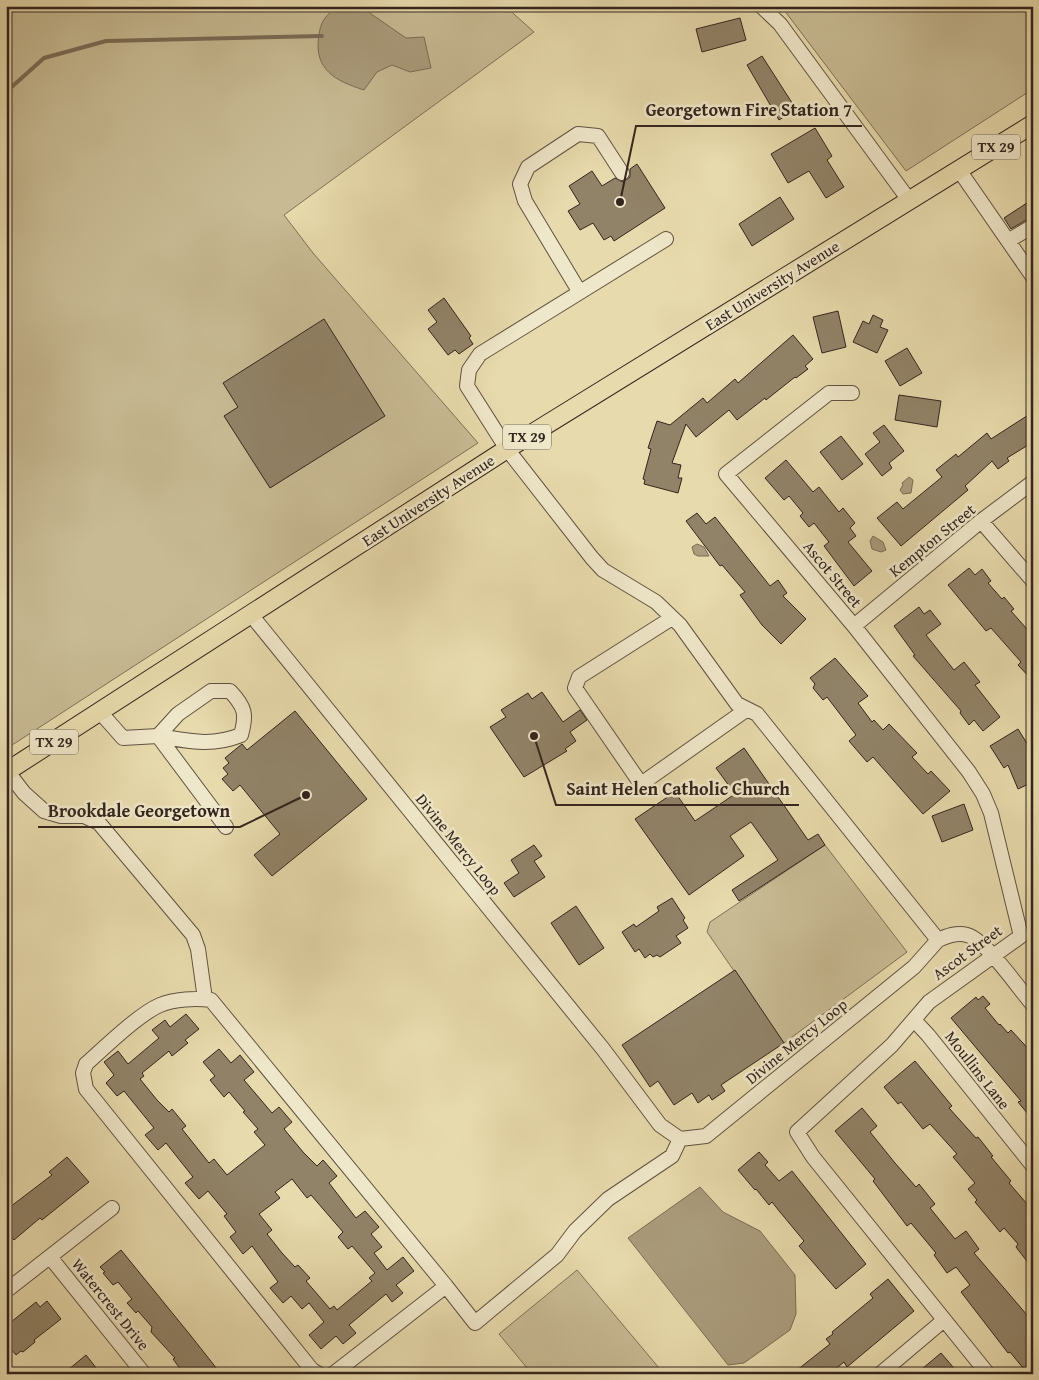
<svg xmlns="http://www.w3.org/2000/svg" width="1039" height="1380" font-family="'Gentium Book Plus',serif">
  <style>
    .green { fill: #c8bb94; stroke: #7e7059 }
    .water { fill: #aa9c7c; stroke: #7a6c56 }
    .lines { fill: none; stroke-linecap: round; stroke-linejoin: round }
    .stream { stroke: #7a6c56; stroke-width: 4 }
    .building { fill: #918368; stroke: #33251e; fill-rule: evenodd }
    .minor-casing { stroke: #605242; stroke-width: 16 }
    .major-casing { stroke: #33251e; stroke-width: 20 }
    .minor { stroke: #efe7c9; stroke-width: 14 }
    .major { stroke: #e7daac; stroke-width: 18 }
    .labels { text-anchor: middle; stroke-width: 5; stroke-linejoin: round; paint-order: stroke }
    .shield { fill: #efe7c9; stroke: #6b5f51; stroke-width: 1 }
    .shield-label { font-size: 15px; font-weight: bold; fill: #33251e }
    .street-label { font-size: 16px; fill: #33251e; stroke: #efe7c9 }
    .leader { fill: none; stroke: #33251e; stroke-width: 2 }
    .callout-dot { fill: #33251e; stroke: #efe7c9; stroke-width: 2 }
    .callout-label { font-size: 18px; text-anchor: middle; font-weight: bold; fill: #33251e; stroke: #efe7c9; stroke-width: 5; stroke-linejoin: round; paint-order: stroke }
  </style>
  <rect width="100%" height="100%" fill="#e7daac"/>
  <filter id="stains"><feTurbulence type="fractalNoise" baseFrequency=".004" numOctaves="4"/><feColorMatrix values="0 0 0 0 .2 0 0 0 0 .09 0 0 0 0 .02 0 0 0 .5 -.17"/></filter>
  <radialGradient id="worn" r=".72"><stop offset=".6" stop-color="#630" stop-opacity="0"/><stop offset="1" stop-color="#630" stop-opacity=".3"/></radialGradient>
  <path class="green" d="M6,6H505L534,32L284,215L313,253L478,443L6,749Z
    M781,6H1033V89L906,171Z
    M825,845L907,952L784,1043L707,932L710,922Z
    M577,1270L664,1374H532L499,1334Z"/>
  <path class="water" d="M361,7L406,38L424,37L431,68L410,72L392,65L377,72L364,90C336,81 313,70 319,35C320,25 324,16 334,10C341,7 353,8 361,7Z
    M909,477L913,480L911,493L903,494L900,490L903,485L902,483Z
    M873,536L883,542L886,550L881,552L872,549L870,541Z
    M697,544L704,547L709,556H698L694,554L692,547Z
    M700,1187L723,1212L760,1231L795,1275L796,1314L790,1330L744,1363L728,1365L628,1238Z"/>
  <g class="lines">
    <path class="stream" d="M6,92L44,58L106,41L322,36"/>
  </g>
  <path class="building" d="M740,18L746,40L702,52L696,29Z
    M762,56L796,109L779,120L747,65Z
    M815,128L832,156L827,160L844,187L826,198L809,171L788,183L771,154Z
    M637,164L665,208L614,241L611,236L604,240L593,223L580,230L568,211L580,204L569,186L592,171L602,186L615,178L623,182L630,177V169Z
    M780,197L794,219L752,246L739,224Z
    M1033,199V216L1011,229L1004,218Z
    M444,298L471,336L469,338L473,344L459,354L455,350L448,355L428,329L437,322L428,310Z
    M838,311L846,347L822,353L813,317Z
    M873,315L883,320L880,327L888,330L877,353L853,342L863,321L869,324Z
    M324,319L385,416L270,488L224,416L238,407L223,383Z
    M793,335L813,359L805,366L808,369L796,378L795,377L766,400L765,398L737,420L729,410L696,437L686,424L672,463L681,465L678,478H682L678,493L644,484L645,480L643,479L651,449L648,448L657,421L670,425L703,398L707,403L735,379L738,383Z
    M907,348L922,373L900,386L885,361Z
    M899,395L941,401L937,427L895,420Z
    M1033,412V442L1007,458L1009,461L998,469L992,461L965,486L968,490L901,546L877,518L897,502L903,509L942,477L936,470L956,454L958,457L987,433L991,439Z
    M884,425L904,451L889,463L892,468L882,476L865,454L880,442L873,433Z
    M841,436L863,464L842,480L820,452Z
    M786,460L813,492L819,487L839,512L843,508L855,523L850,528L856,536L848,542L872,571L854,586L824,546L829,542L814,523L809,527L800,516L803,513L789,496L784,500L765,478Z
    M697,513L706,524L715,517L770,586L778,580L787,593L783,596L806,619L781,644L762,625L740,595L745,592L722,565L720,566L686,521Z
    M969,568L975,575L982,569L991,581L988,583L1002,599L1004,597L1014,609L1011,611L1033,636V681L1018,665L1021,662L991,628L986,631L948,585Z
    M919,607L924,614L930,610L941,624L926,635L954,670L964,662L980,682L975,685L1000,717L983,731L974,720L969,725L960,713L961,711L913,656L915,655L894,626Z
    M835,658L868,696L858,703L872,722L874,720L883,730L889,724L917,753L912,757L928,774L931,771L950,791L923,814L873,757L867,762L849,741L856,735L827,697L823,700L813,688L815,684L810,678Z
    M542,692L563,722L580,710L587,720L570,732L576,741L565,749L567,751L524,777L490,727L506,717L501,710L528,693L532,699Z
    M295,711L367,799L272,876L254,855L280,834L240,785L233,791L222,779L228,774L223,768L229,763L225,758L242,744L247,750Z
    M1018,729L1033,753V782L1018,789L1008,765L1004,768L990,746Z
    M744,748L808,840L818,834L825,845L739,901L732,890L778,860L751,822L730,836L744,856L689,895L635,819L675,792L695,821L735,794L716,768Z
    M964,804L973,830L942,842L932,816Z
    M534,845L542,856L534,861L545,877L514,897L504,883L519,873L511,860Z
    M672,898L685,918L683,920L688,928L676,936L681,943L660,957L657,955L653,957L650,954L645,958L639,949L635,952L622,932L634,924L636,927L659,911L657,907Z
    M576,906L604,948L579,965L551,923Z
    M735,970L784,1043L721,1085L725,1091L712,1100L709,1095L698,1103L692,1093L674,1105L658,1081L650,1087L622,1045Z
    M983,996L990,1004L985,1008L999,1025L1000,1024L1008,1033L1011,1030L1033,1054V1120L1018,1102L1021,1101L951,1018L976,997L978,1000Z
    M186,1014L199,1029L185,1040L188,1043L172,1056L169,1051L142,1073L144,1076L140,1079L157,1100L169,1112L172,1109L186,1126L182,1129L209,1163L214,1159L227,1175L265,1145L254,1132L258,1129L243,1112L245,1111L229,1092L224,1097L210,1080L215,1076L203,1062L219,1049L231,1063L240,1055L254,1072L244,1080L272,1113L279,1107L292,1122L284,1129L303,1152L317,1166L323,1160L337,1176L329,1183L356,1218L365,1211L379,1227L371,1234L382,1247L374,1253L387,1270L403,1257L414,1271L396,1285L403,1293L392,1302L386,1294L349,1325L356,1333L343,1344L336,1336L321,1349L309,1335L324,1322L309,1303L302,1309L291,1296L283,1303L270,1288L278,1282L252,1246L243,1254L230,1237L236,1232L224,1216L227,1214L208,1191L199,1199L185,1183L193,1177L166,1143L158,1150L145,1135L154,1128L124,1091L117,1096L106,1083L114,1075L104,1062L118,1051L128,1064L159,1038L152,1030L165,1020L170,1027ZM292,1179L307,1198L311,1195L343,1232L338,1237L348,1249L352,1246L375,1273L369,1278L372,1281L337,1310L334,1306L330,1309L306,1281L310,1278L298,1265L295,1267L282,1253L267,1234L272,1230L259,1214L280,1198L275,1192Z
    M915,1061L952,1106L949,1108L976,1138L978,1137L993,1156L991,1157L1011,1181L1009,1183L1033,1211V1269L1016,1247L1018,1244L1004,1228L1000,1232L975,1202L977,1200L968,1189L975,1183L953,1157L957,1154L930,1124L923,1129L901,1102L898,1104L884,1087Z
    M862,1108L877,1126L870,1132L895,1163L916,1187L919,1184L935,1204L930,1208L955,1239L966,1231L979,1249L974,1253L1033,1322V1374H1028L1010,1352L1008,1353L961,1292L970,1285L956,1267L947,1273L934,1255L936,1253L911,1223L907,1226L873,1181L875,1179L835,1131Z
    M759,1152L768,1162L765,1165L779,1181L792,1171L866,1264L836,1289L799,1246L804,1241L780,1212L772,1202L769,1205L756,1189L755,1190L738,1170Z
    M67,1157L89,1182L42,1220L40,1218L14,1240L6,1230V1210L52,1175L49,1172Z
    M121,1250L191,1336L221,1374H184L173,1359L175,1358L151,1332L152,1327L138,1311L136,1313L127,1303L132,1299L118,1282L113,1285L103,1273L105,1272L100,1267Z
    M888,1279L914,1311L847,1367L844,1362L829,1374H792L830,1344L826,1339L833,1334L832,1332L873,1298L870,1294Z
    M47,1301L61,1319L34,1340L35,1342L23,1352L21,1351L16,1355L6,1343V1326L36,1302L40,1307Z
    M941,1353L959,1374H916Z
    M86,1355L101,1374H63Z"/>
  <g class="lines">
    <g class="minor-casing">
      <path id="minor" d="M761,6L780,24L909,200
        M959,170L1033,277
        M1008,241L1033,226
        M579,291L525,201L520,184L528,167L578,134L598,136L622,173
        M852,393H829L726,474L854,626L969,772L983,794L991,813L1021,936L929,1002L892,1045L797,1132L813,1157L988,1374
        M981,521L1033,581
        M252,616L603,1049L660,1125L680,1139L706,1136L914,967L938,940L757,714L737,704L680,625L656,602L603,570L592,558L507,449L467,386L469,370L480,354L666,239
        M672,618L579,677L575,688L641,784L746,710
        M854,626L981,521L1033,482
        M211,691H230C245,707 247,714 241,735C211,747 189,741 158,736L178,714Z
        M100,712L123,738L158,736L226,827
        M7,771L24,793L44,811L61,816H84L99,823L193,935L198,949L205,999
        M938,940C947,936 957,932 967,935C986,940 1019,989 1033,1005
        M914,1020L928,1035L1033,1166
        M50,1257L144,1374
        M446,1286L475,1323L557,1255L575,1231L608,1199L672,1156L680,1139
        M6,1291L112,1208
        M319,1374L312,1370L86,1089L83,1073L86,1064C105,1047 139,1014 160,1005C174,999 196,998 211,1000L446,1286L333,1374
        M880,1374L944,1320"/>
    </g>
    <g class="major-casing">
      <path id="major" d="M6,772L507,449L1033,124"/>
    </g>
    <use href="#minor" class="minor"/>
    <use href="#major" class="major"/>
  </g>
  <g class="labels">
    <g class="shield">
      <rect x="972" y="134.5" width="48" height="25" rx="4"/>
      <rect x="503" y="424.5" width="48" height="25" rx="4"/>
      <rect x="30" y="729.5" width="48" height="25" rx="4"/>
    </g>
    <g class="shield-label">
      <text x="996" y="152">TX 29</text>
      <text x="527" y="442">TX 29</text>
      <text x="54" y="747">TX 29</text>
    </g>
    <g class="street-label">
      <text transform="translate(772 285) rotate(-32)" y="6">East University Avenue</text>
      <text transform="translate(428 500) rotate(-33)" y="6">East University Avenue</text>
      <text transform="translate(932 540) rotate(-39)" y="6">Kempton Street</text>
      <text transform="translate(833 574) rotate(50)" y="6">Ascot Street</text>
      <text transform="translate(459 844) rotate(51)" y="6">Divine Mercy Loop</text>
      <text transform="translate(967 952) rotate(-36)" y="6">Ascot Street</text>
      <text transform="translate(796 1041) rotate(-39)" y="6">Divine Mercy Loop</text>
      <text transform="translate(978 1070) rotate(52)" y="6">Moullins Lane</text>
      <text transform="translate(111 1304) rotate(51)" y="6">Watercrest Drive</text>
    </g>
  </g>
  <path class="leader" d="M620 202L636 126H862M534 736L556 805H799M306 795L240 827H38"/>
  <g class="callout-dot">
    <circle cx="620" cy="202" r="5"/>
    <circle cx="534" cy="736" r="5"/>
    <circle cx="306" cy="795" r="5"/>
  </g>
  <g class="callout-label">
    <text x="749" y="116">Georgetown Fire Station 7</text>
    <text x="678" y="795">Saint Helen Catholic Church</text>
    <text x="139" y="817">Brookdale Georgetown</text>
  </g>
  <rect width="1039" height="1380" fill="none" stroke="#e7daac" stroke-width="25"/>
  <rect x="8" y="8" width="1024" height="1365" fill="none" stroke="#33251e" stroke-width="2.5"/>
  <rect x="12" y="12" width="1014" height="1355" fill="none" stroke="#33251e"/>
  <rect width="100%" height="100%" filter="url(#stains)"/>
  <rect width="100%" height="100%" fill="url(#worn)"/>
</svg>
